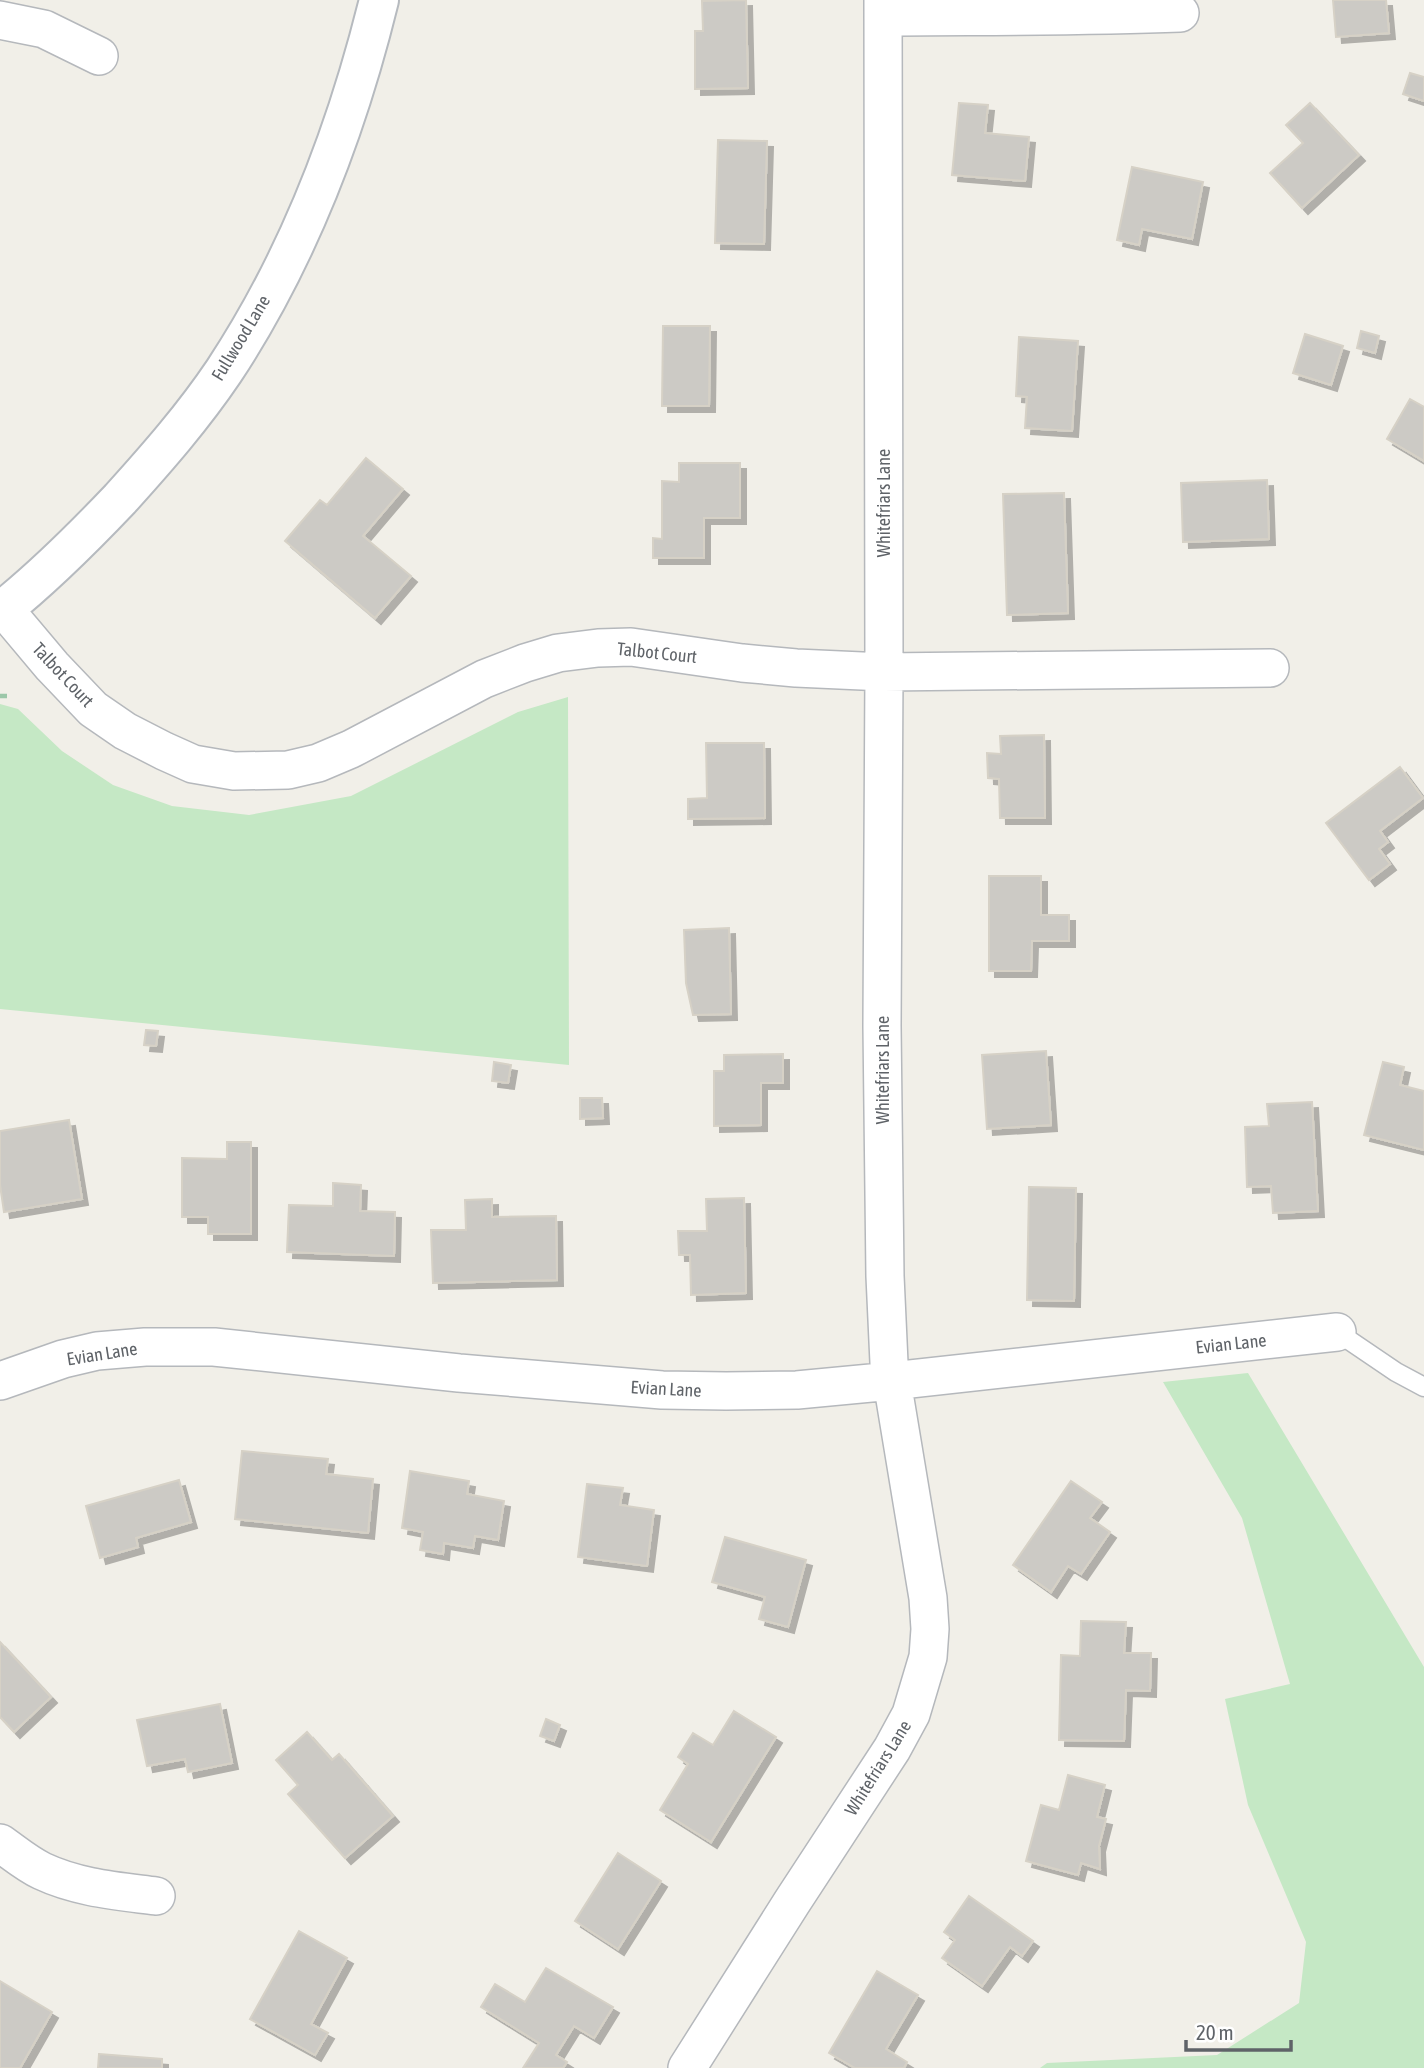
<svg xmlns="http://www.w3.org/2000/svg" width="1424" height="2068" font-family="'Asap Condensed',sans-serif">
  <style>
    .green { fill: #c5e8c5 }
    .building { fill: #cccac5; stroke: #d6d1c6; stroke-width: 2; filter: url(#shadow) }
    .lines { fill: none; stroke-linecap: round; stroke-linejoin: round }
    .lane-casing { stroke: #b5b8bc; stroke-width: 21 }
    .street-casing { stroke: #b5b8bc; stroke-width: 40 }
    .secondary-casing { stroke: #b6babf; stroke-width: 42 }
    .path { stroke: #9cc7a9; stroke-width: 4.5; stroke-dasharray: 7 3.5; stroke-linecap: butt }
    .lane { stroke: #fff; stroke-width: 18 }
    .street { stroke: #fff; stroke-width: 37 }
    .secondary { stroke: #fff; stroke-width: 38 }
    .labels { text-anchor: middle; stroke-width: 5; stroke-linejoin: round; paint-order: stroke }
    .street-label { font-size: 18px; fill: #5f6368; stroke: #fff }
  </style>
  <defs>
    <filter id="shadow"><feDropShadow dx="6" dy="6" stdDeviation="0" flood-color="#0004"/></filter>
  </defs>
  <rect width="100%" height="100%" fill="#f1efe8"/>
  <path class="green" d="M568,697L569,1065L0,1009V704L18,709L62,751L113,785L172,806L249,815L351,796L518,712Z
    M1248,1373L1424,1667V2068H1040L1047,2063L1217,2055L1299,2003L1306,1942L1248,1805L1225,1699L1290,1684L1242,1518L1163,1382Z"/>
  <path class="building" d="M746,0L748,88L695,89V31H703L702,1Z
    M1333,0H1386L1389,33L1336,37Z
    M1410,73L1424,77V101L1403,94Z
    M959,103L988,105L985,133L1029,137L1025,181L952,175Z
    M1310,103L1359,155L1302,208L1270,173L1303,143L1286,125Z
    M718,140L767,141L764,244L715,243Z
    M1132,167L1203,182L1192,239L1142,229L1139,245L1117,240Z
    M663,326H710L709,406H662Z
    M1361,331L1379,336L1375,353L1357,348Z
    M1305,334L1343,346L1331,385L1293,373Z
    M1019,337L1078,341L1072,431L1025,428L1027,397L1016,396Z
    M1410,399L1424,407V461L1387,439Z
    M366,458L403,489L363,536L411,576L375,618L285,541L320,500L327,505Z
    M679,463H740V518H704V558H653V538L662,539V481L679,482Z
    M1267,480L1269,539L1183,542L1181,483Z
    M1064,493L1068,613L1007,615L1003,494Z
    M1044,735L1045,818H1000L999,779L988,778L987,753L1001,754L1000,736Z
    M706,743H764L765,818L688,819V799L707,798Z
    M1400,767L1423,798L1380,831L1388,842L1379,849L1390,864L1369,880L1326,823Z
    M989,876H1041V915H1069V941H1032L1031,971H989Z
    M729,928L731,1014L693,1015L686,983L684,930Z
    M146,1030L158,1031L156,1046L144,1045Z
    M1046,1051L1051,1125L987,1129L982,1055Z
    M783,1054V1083H761V1125L714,1126V1071H724V1055Z
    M494,1062L511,1065L508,1083L492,1081Z
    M1383,1062L1404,1067L1400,1085L1424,1091V1150L1364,1135Z
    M580,1098H602L603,1118L580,1119Z
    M1312,1102L1318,1211L1273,1213L1271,1186L1247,1187L1245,1127L1269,1126L1267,1104Z
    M69,1120L82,1199L4,1212L0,1185V1131Z
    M227,1142H251V1234H208V1217H182V1158L227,1159Z
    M333,1183L361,1185L360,1211L395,1212L394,1256L287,1252L289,1205L333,1206Z
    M1029,1187L1076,1188L1074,1301L1027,1300Z
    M744,1198L746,1293L691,1295L690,1255H679L678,1231H707L706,1199Z
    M492,1199V1217L556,1216L557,1280L433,1283L431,1230H466L465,1200Z
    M242,1451L328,1459L326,1474L373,1479L368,1533L235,1519Z
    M410,1471L469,1481L467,1494L504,1501L498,1540L475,1536L473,1548L444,1543L443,1554L420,1550L423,1532L402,1528Z
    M179,1480L191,1522L136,1538L138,1547L100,1558L86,1506Z
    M1071,1481L1102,1502L1090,1518L1110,1532L1081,1574L1068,1566L1051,1592L1013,1565Z
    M587,1484L623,1488L620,1505L654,1510L647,1566L578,1557Z
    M725,1537L806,1560L788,1627L759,1619L765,1597L712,1582Z
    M1081,1621L1126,1622L1124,1653H1151L1150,1691L1126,1690L1124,1741L1059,1740L1061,1655L1080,1656Z
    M0,1642L51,1697L14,1732L0,1717Z
    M220,1704L232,1763L188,1772L185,1759L147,1766L137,1720Z
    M734,1711L776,1737L711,1842L660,1810L688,1764L678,1757L693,1733L713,1745Z
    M546,1719L560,1725L554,1741L540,1736Z
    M307,1732L332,1760L339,1754L393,1816L345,1858L288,1794L298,1785L276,1760Z
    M1068,1775L1105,1785L1097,1817L1106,1819L1099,1846L1100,1869L1081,1863L1078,1875L1026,1861L1041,1805L1059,1810Z
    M618,1853L661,1881L618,1949L575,1921Z
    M969,1896L1033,1941L1022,1956L1010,1947L982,1986L942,1958L955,1940L944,1932Z
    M299,1931L347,1958L311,2024L328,2033L315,2055L250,2019Z
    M546,1968L613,2007L594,2038L574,2026L556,2055L567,2062L563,2068H523L539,2043L481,2007L495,1984L525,2002Z
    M877,1971L918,1995L886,2049L907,2062L904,2068H855L829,2053Z
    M0,1981L52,2012L20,2068H0Z
    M99,2054L162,2059V2068H98Z"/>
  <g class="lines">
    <g class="lane-casing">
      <path id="lane" d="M1337,1332L1396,1372L1424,1387"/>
    </g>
    <g class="street-casing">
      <path id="street" d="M883,17C982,16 1081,17 1180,13
        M0,20L44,29L99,56
        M4,609L52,666L93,709L125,731L164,751L193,764L234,771L288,770L318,763L351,749L484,679L525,663L558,653L598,648L631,647L742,663L796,668L884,672L1270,668
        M0,1381L63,1359L97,1351L145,1347H214L459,1373L662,1390L726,1391L797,1390L892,1381L1337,1332
        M0,1843C13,1852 27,1864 42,1871C78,1888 118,1891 156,1896
        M687,2068L792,1902L892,1749L911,1714L928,1657L930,1629L928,1598L889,1363L885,1276L882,1026L884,672L883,0"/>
    </g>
    <g class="secondary-casing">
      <path id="secondary" d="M0,612C43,578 82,539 120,499C157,458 193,417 224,371C298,259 347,130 379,0"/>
    </g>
    <path class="path" d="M0,696H7"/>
    <use href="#lane" class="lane"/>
    <use href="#street" class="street"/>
    <use href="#secondary" class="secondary"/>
  </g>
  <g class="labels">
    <g class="street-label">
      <text transform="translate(241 338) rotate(-59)" y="6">Fullwood Lane</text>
      <text transform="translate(884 503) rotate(-90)" y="6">Whitefriars Lane</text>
      <text transform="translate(657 653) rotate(6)" y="6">Talbot Court</text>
      <text transform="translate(63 675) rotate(47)" y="6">Talbot Court</text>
      <text transform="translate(883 1070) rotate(-90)" y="6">Whitefriars Lane</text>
      <text transform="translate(1231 1344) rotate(-6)" y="6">Evian Lane</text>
      <text transform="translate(102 1354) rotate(-9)" y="6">Evian Lane</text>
      <text transform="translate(666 1389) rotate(3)" y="6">Evian Lane</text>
      <text transform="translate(878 1768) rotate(-58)" y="6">Whitefriars Lane</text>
    </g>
  </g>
  <path d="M1186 2040v10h105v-10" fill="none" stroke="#5f6368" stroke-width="3.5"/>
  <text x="1196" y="2040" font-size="21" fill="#5f6368" stroke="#ffffff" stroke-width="5" paint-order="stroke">20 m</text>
</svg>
